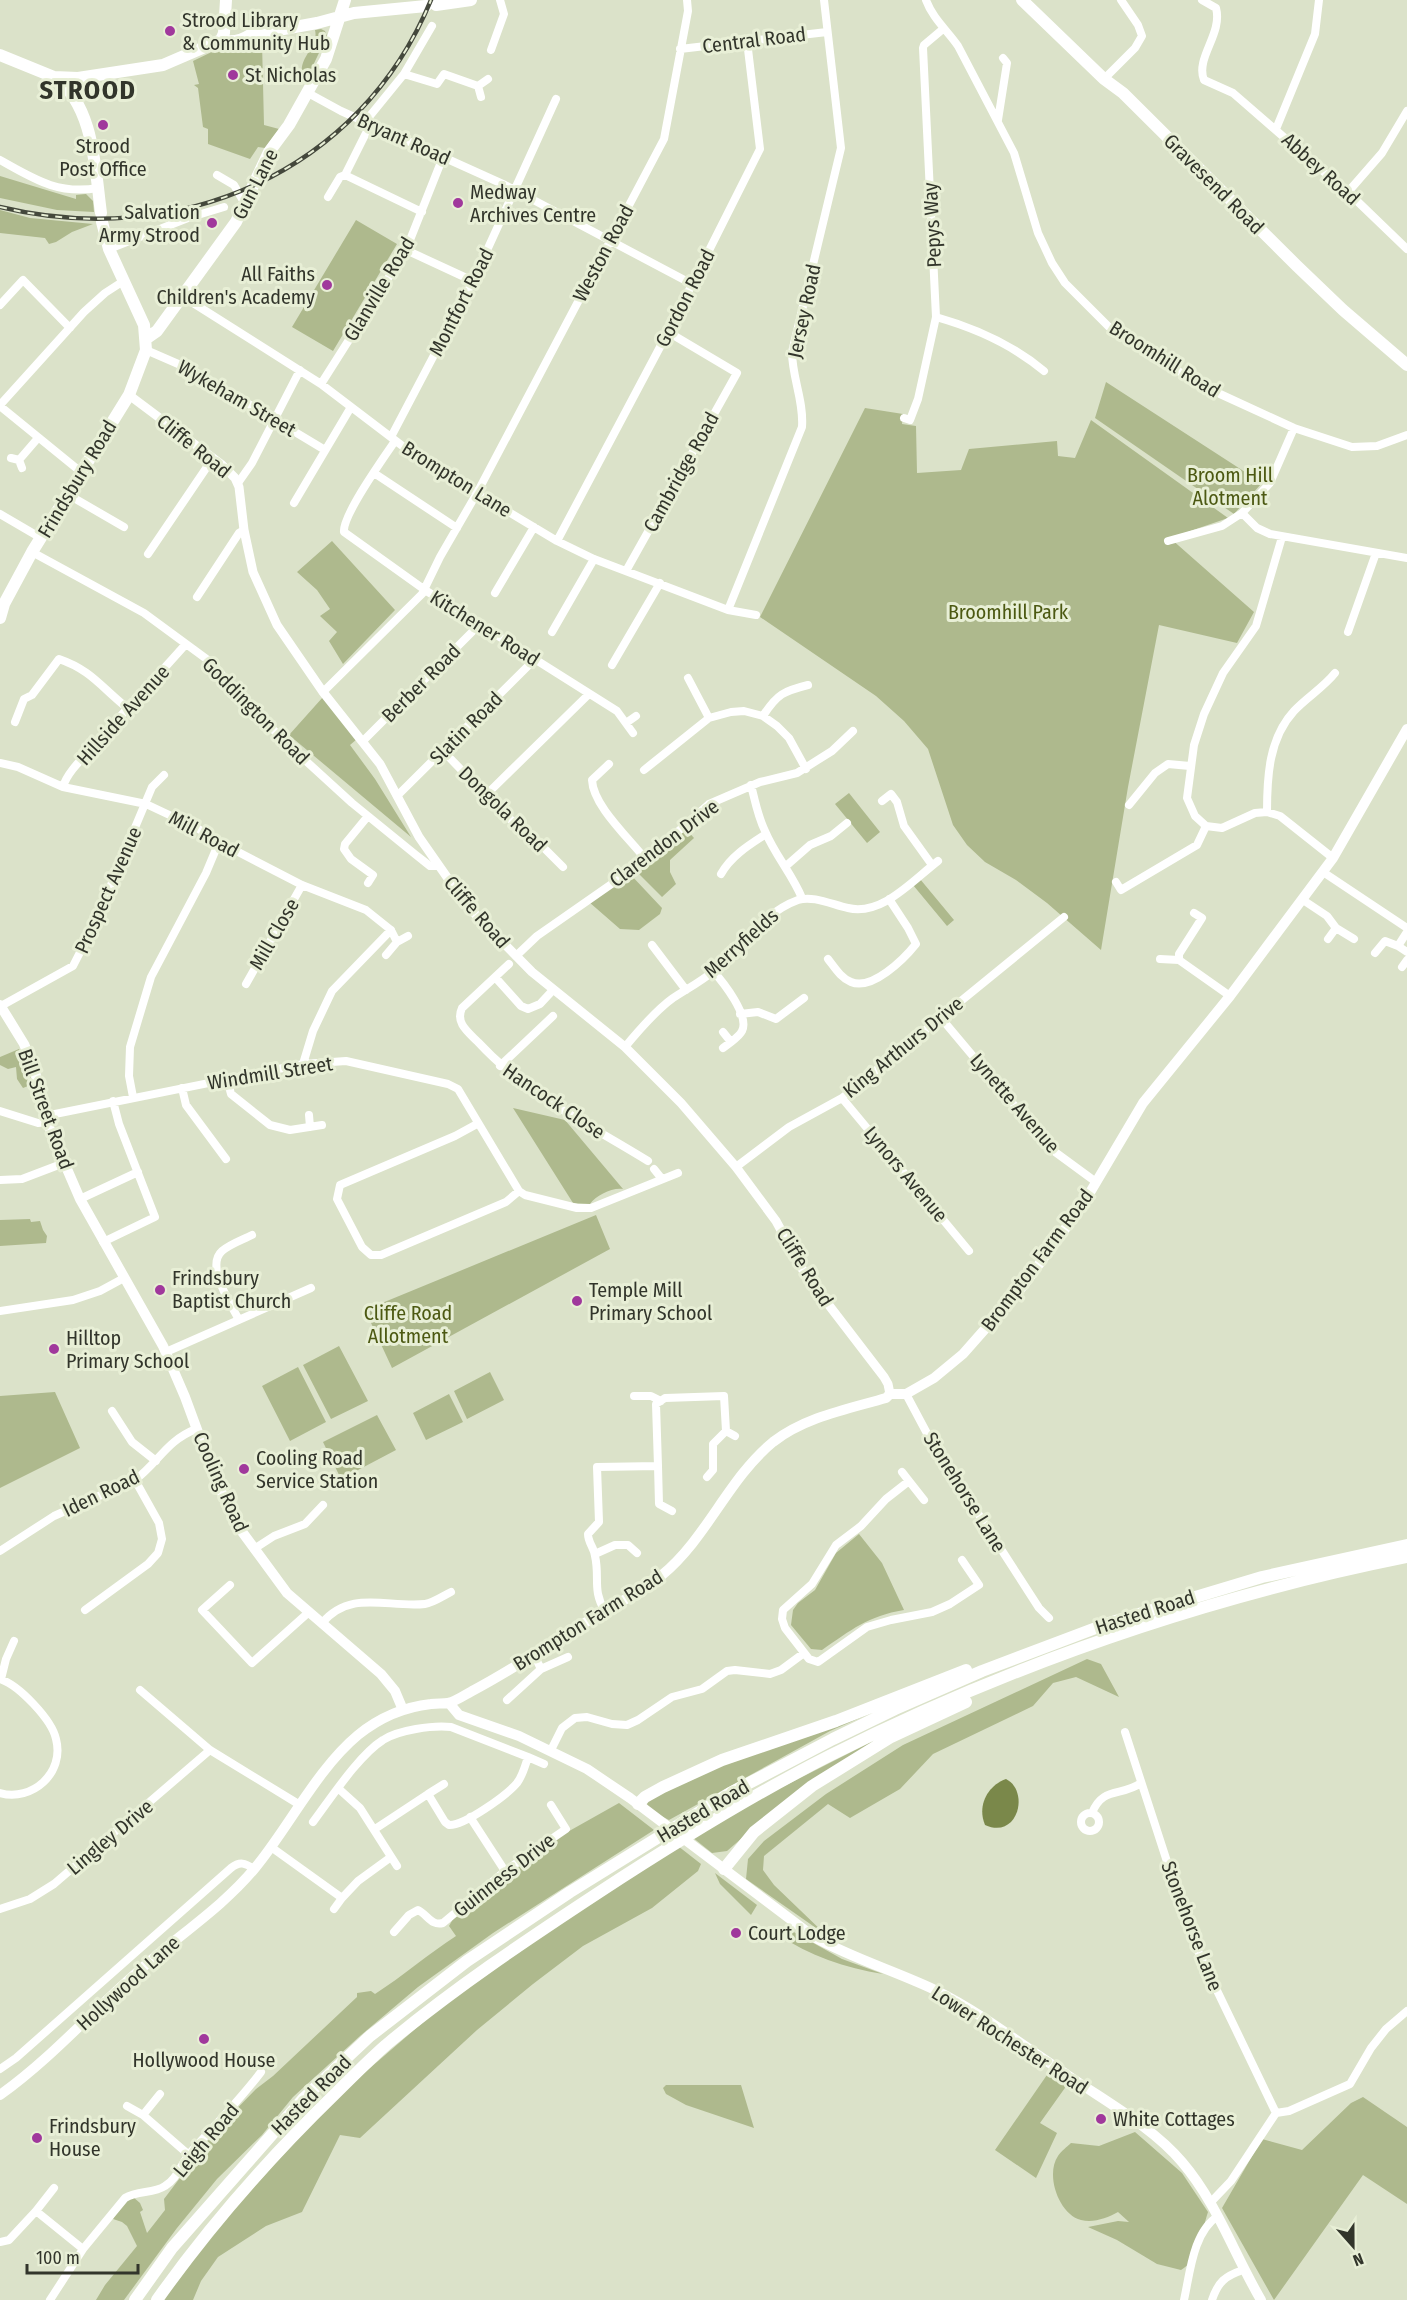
<svg xmlns="http://www.w3.org/2000/svg" width="1407" height="2300" font-family="'Fira Sans Condensed',sans-serif">
  <style>
    .green { fill: #aeb98d }
    .water { fill: #7a884a }
    .lines { fill: none; stroke-linecap: round; stroke-linejoin: round }
    .minor { stroke: #fff; stroke-width: 8 }
    .tertiary { stroke: #fff; stroke-width: 9 }
    .secondary { stroke: #fff; stroke-width: 10 }
    .primary { stroke: #fff; stroke-width: 12 }
    .rail-casing { stroke: #44483c; stroke-width: 4.5 }
    .rail { stroke: #e8efd6; stroke-width: 2; stroke-dasharray: 7; stroke-linecap: butt }
    .poi-dot { fill: #a0389c; stroke: #e8efd6; stroke-width: 2 }
    .labels { text-anchor: middle; stroke-width: 6; stroke-linejoin: round; paint-order: stroke }
    .poi-label { font-size: 20px; fill: #32352b; stroke: #e8efd6; text-anchor: start }
    .street-label { font-size: 20px; fill: #32352b; stroke: #e8efd6 }
    .park-label { font-size: 20px; fill: #4c5912; stroke: #e8efd6 }
    .district-label { font-size: 26px; font-weight: bold; letter-spacing: 1.5px; fill: #32352b; stroke: #e8efd6 }
  </style>
  <rect width="100%" height="100%" fill="#dbe2c9"/>
  <path class="green" d="M321,29L325,31L327,36L308,76L302,72C300,56 319,46 315,30Z
    M262,42L264,125L279,129L265,148L258,147L250,159L208,144V129L203,127L198,88L194,85L199,84L193,61L220,48Z
    M0,176L76,199V195L86,194L93,201L94,212L57,210L0,198Z
    M0,210L30,218L93,224L72,232L56,242L49,244L45,238L0,233Z
    M356,220L397,244L333,351L292,327Z
    M1106,382L1262,483L1234,514L1095,418Z
    M865,408L903,414L902,424L916,426L917,473L961,470L969,449L1057,441L1058,456L1075,458L1091,420L1228,518L1170,538L1254,612L1237,643L1159,625L1128,787L1101,950L1047,903L1016,880L985,862L967,845L953,825L928,749L904,721L876,696L760,617Z
    M332,541L395,610L343,664L329,641L337,632L320,616L330,609L317,590L297,572Z
    M323,697L357,739L350,745L375,779L411,837L289,735Z
    M849,793L880,832L867,843L835,804Z
    M685,828L694,838L670,860V872L676,884L662,897L636,871Z
    M630,874L662,908L660,914L639,930L620,929L589,902Z
    M920,879L954,920L947,926L913,885Z
    M19,1049L33,1084L23,1088L17,1079L16,1067L8,1069L0,1065V1057Z
    M513,1108L565,1120L623,1189C613,1187 596,1195 590,1204L573,1203Z
    M596,1215L610,1249L392,1368L365,1310Z
    M30,1219L31,1222L40,1221L43,1230L47,1236L46,1243L0,1246V1220Z
    M339,1346L368,1401L331,1419L303,1365Z
    M298,1367L326,1422L290,1441L262,1386Z
    M490,1372L504,1400L467,1419L454,1391Z
    M55,1392L80,1448L0,1488V1396Z
    M449,1394L463,1422L426,1440L413,1413Z
    M377,1415L396,1450L341,1479L323,1442Z
    M859,1534L882,1563L904,1610C868,1616 851,1630 822,1650L811,1649L791,1625L793,1610L798,1603L815,1590L836,1553Z
    M1087,1659L1101,1664L1119,1697L1076,1677L1053,1683L1033,1706L933,1754L900,1789L850,1818L828,1804L764,1856L763,1870L774,1885L826,1935L746,1879L748,1859L764,1841L826,1794L903,1745Z
    M892,1704L830,1731L669,1820L651,1811L647,1806L648,1797L671,1784Z
    M879,1738L771,1813L727,1851L712,1853L692,1837L737,1810Z
    M619,1803L654,1830L493,1933L418,1987L360,2036L293,2097L262,2135L217,2179L177,2228L124,2300H96L105,2285L137,2246L127,2226L122,2222L113,2219L117,2211L126,2201L133,2197L140,2203L143,2210L140,2212L147,2233L165,2210L164,2199L217,2129L256,2089L273,2076L357,1997V1993L371,1991L375,1994C403,1976 428,1954 456,1936L449,1926L453,1919L555,1839Z
    M678,1846L701,1864L698,1871L652,1908L583,1946L533,1984L477,2030L360,2138L340,2135L302,2212L266,2226L218,2257L201,2281L193,2300H160L201,2245L333,2100L443,2005L594,1900Z
    M715,1873L757,1905L751,1915L720,1884Z
    M783,1926L842,1959L883,1974C845,1968 810,1956 777,1934Z
    M1049,2072L1067,2085L1040,2123L1057,2133L1036,2178L995,2150Z
    M666,2085H741L754,2128L686,2105L666,2094L663,2088Z
    M1363,2097L1407,2127V2204L1363,2175L1274,2300L1222,2208L1262,2139L1302,2150L1351,2103Z
    M1135,2132L1182,2173L1208,2212C1202,2230 1198,2261 1181,2270L1157,2264L1117,2240L1088,2227L1118,2221L1129,2222L1118,2212C1107,2218 1094,2223 1081,2220C1059,2214 1045,2175 1058,2156C1061,2151 1067,2147 1071,2143L1099,2146Z"/>
  <path class="water" d="M1006,1779C1030,1791 1018,1840 985,1825C977,1806 987,1786 1006,1779Z"/>
  <g class="lines">
    <path class="minor" d="M926,0C933,19 947,30 958,46L1014,153L1038,233L1052,263L1065,283L1109,327L1178,371L1220,394L1294,428L1352,447L1377,446L1407,435
      M1202,0L1216,8C1223,34 1195,58 1204,80L1233,93L1355,199L1407,249
      M680,49L827,32
      M491,50L504,14L500,0
      M404,74L437,84L444,74L478,86
      M1104,79L1135,48L1142,36L1138,25L1121,0
      M308,93L341,111L505,185L692,284
      M481,97L478,86L488,79
      M998,120L1007,63L1003,58
      M367,123L369,117L404,74L432,26
      M1276,129L1315,34L1319,0
      M0,160C34,179 58,195 98,188
      M217,175L234,185L245,204
      M345,175L422,212
      M1348,192L1382,153L1407,111
      M328,197L340,177L345,175L370,125
      M109,249L188,218L224,207
      M406,250L473,281
      M182,296L321,384L417,457L557,541L594,559L728,610L756,615
      M0,305L23,280L70,328
      M936,317C975,328 1013,345 1044,371
      M146,350L192,370L325,450
      M321,384L406,250L443,157
      M0,405L84,312L105,293L122,282
      M0,406L81,472
      M904,418L910,420L918,399L936,317L923,48L924,45L943,29
      M391,437L473,281L556,99
      M395,441C384,457 342,516 344,532L425,590L617,711L633,733
      M11,458L19,460L22,468
      M19,460L38,438
      M374,473L457,528
      M238,483L252,463L300,370
      M67,494L124,527
      M294,503L351,407
      M1242,513L1257,528L1270,534L1407,558
      M0,514L41,538
      M1282,537L1256,626L1223,673L1204,714L1194,745L1187,798L1195,816L1206,826L1222,828L1255,813L1267,812L1280,816L1333,858
      M557,541L668,332L760,149L747,41
      M1168,541L1222,526L1242,513L1270,483L1294,428
      M32,552L144,613L212,663L245,702L295,751L352,803L416,855L430,866H438
      M148,554L213,458
      M626,571L737,373L668,332
      M495,593L534,527
      M197,597L239,533L244,530
      M728,610L802,427C804,401 792,377 792,352L841,148L824,0
      M552,632L594,559
      M1348,632L1376,553
      M612,665L660,583
      M688,678L709,718
      M323,692L422,594L440,557L477,493L664,139L688,11L687,0
      M763,716C777,694 784,691 808,685
      M15,722L24,699L32,695L59,659C91,670 101,687 126,707
      M626,723L636,716
      M363,741L480,624
      M443,751L507,817L526,830L563,867
      M0,763L18,767L63,787L146,804L197,828L219,842L302,885L366,910L391,930L397,942L386,955
      M609,764L592,780C593,806 630,839 646,860
      M644,770L709,718L731,712L744,711L763,716L777,726L789,738L806,769
      M751,785C755,801 758,817 765,831C775,855 792,874 802,898
      M63,787C67,772 84,757 94,746C124,711 155,679 185,645
      M486,795L589,694
      M397,796L535,659
      M882,801L891,794L897,802L904,826L932,865
      M1129,805L1155,773L1168,764L1190,766
      M1267,812C1267,776 1269,738 1294,711C1307,697 1323,688 1335,673
      M786,866L810,845L831,836L847,823
      M1323,872L1407,928
      M721,874C731,856 749,845 766,834
      M1116,882L1121,890L1197,845L1206,826
      M368,883L373,875L351,859L344,849L345,844L368,816
      M1303,900L1327,916L1336,928L1354,939
      M1194,913L1202,918L1179,954V960L1230,996
      M1328,939L1336,928
      M397,942L408,936
      M652,945L686,990
      M1398,946L1407,952
      M1375,953L1385,941L1398,946L1407,932
      M516,956L537,936L646,860L709,804L760,782L797,773L832,751L853,731
      M828,959C835,968 841,978 851,982C872,991 904,959 916,944L908,928L889,899
      M1160,959L1179,960
      M509,964L462,1008C455,1023 468,1032 478,1042C527,1095 588,1124 648,1161
      M1402,967L1407,960
      M713,971C723,982 750,1016 742,1031C740,1035 735,1039 731,1042L723,1032
      M495,977L521,1006L528,1009L540,1004L553,990
      M246,984L302,885
      M1,1006L73,966L95,923L152,787L164,775
      M740,1014L758,1012L776,1019L804,998
      M941,1018L1051,1149L1096,1182
      M625,1047C639,1030 655,1011 673,998C687,989 702,981 715,970C741,946 764,912 798,900C813,895 833,905 848,908C882,916 912,881 938,861
      M723,1048L731,1042
      M303,1064L313,1031L332,991L391,930
      M500,1066L553,1016
      M227,1079L231,1094L270,1125L290,1130L322,1125
      M182,1088L186,1105L226,1159
      M133,1097L129,1076L130,1047L151,977L206,873L219,842
      M842,1098L969,1251
      M0,1111L38,1123L47,1122
      M309,1115L310,1127
      M45,1116L303,1064L346,1061L448,1084L458,1089L519,1191L525,1195L577,1208H591L678,1173
      M477,1124L455,1136L340,1185L337,1199L362,1247L371,1255H381L506,1202L519,1191
      M736,1167L789,1127L842,1098L1064,917
      M654,1169L662,1179
      M0,1180L22,1179L64,1163
      M80,1199L138,1172
      M103,1242L155,1217L119,1124L113,1101
      M0,1311L73,1300L100,1291L124,1278
      M239,1320C231,1304 205,1266 222,1251C230,1244 242,1240 252,1235
      M166,1352L311,1288
      M906,1394L930,1439L1039,1608L1049,1618
      M634,1396H651L661,1401
      M112,1411L132,1442L156,1461
      M726,1431L735,1436
      M658,1466L659,1504L672,1511
      M902,1472L909,1481
      M924,1500L909,1481L886,1499L861,1526L836,1545L812,1584L783,1610L782,1619L785,1628L809,1659L818,1662L867,1627L891,1620L932,1612L950,1604L979,1585L962,1560
      M254,1549L274,1536L305,1524L323,1505
      M0,1551L54,1516L135,1480C159,1462 166,1441 196,1429
      M595,1554L615,1545H628L637,1553
      M230,1585L202,1610L252,1663L309,1612
      M85,1610L148,1564L158,1553L162,1539L159,1523L135,1480
      M605,1611C592,1591 600,1577 595,1556C594,1547 588,1543 588,1534L599,1522L597,1467L658,1466L656,1404L665,1398L724,1396L726,1431L713,1444V1470L707,1477
      M322,1623C351,1589 387,1608 425,1604C433,1603 443,1596 451,1592
      M541,1669L568,1657
      M0,1679C19,1685 52,1720 56,1739C65,1773 32,1802 0,1793
      M1,1679L6,1659L14,1641
      M140,1690L210,1750L300,1805
      M507,1700L541,1669L534,1655
      M1125,1732L1173,1880L1197,1949L1276,2113
      M551,1750L562,1728L575,1718L587,1717L612,1724L627,1725L638,1720L672,1697L702,1689L727,1671L735,1670L770,1674L781,1670L804,1653
      M339,1789L360,1808L397,1866
      M428,1794L444,1784
      M1081 1822a9 9 0 1 1 18 0a9 9 0 1 1-18 0Z
      M1092,1813C1103,1786 1121,1797 1141,1783
      M470,1817L505,1871
      M313,1822C331,1798 359,1755 383,1740C398,1730 433,1725 451,1727L528,1757
      M375,1829L428,1794L445,1822L449,1825C464,1826 507,1795 517,1783C523,1775 525,1766 528,1757L544,1764
      M271,1847L342,1898L358,1881L391,1857
      M0,1909L30,1899L54,1884L210,1750
      M334,1909L342,1898
      M394,1932L409,1915L418,1910C428,1915 431,1926 443,1923L505,1871L566,1829L551,1805
      M0,2069L16,2058L231,1868C240,1861 245,1863 254,1869
      M160,2094L143,2115L189,2155
      M127,2106L143,2115
      M54,2188L36,2211L83,2249
      M1211,2202L1231,2181L1276,2113L1289,2111L1350,2084L1371,2048L1386,2029L1407,2011
      M0,2242L9,2240L36,2211
      M50,2300L83,2249L125,2198C138,2190 153,2194 165,2186C177,2179 181,2164 190,2153C214,2126 239,2101 261,2072
      M1184,2300C1190,2273 1193,2232 1218,2216
      M1212,2300C1218,2282 1225,2276 1243,2270"/>
    <path class="tertiary" d="M129,395L221,464L235,478L239,487L244,530L253,572L277,625L323,692L380,764L419,837L456,890L475,914L532,972L625,1047L681,1103L736,1167L776,1221L805,1274L884,1377L888,1384L890,1394"/>
    <path class="secondary" d="M0,1005L24,1044L34,1068L48,1125L80,1199L163,1346L185,1397L216,1481L240,1529L287,1593L381,1674L395,1691L403,1710
      M449,1703L459,1715L519,1736L587,1769L630,1798L814,1937C854,1959 895,1971 935,1990C982,2013 1023,2046 1066,2074C1103,2100 1153,2127 1182,2162C1217,2203 1234,2254 1261,2300
      M0,2095C52,2058 94,2009 142,1968C179,1935 224,1906 255,1868C289,1827 317,1769 358,1735C379,1718 404,1707 431,1704C437,1703 443,1704 448,1703C457,1701 466,1694 474,1690C512,1670 547,1646 583,1624C609,1608 638,1594 662,1575C707,1538 728,1479 773,1442C805,1417 848,1409 886,1398L890,1394H906L934,1378L963,1354L1023,1286L1082,1206L1143,1103L1230,996L1333,858L1407,729"/>
    <path class="primary" d="M1022,0L1104,79L1123,93L1297,266L1343,310L1407,365
      M436,5L471,0
      M221,40L224,33L226,0
      M0,55L54,77L78,78L163,65L221,40C232,43 241,41 250,35L317,23L354,13L426,6
      M54,77C94,104 95,169 101,213
      M147,338L157,331L236,222L269,152L289,125L326,59L345,0
      M0,618L4,604L32,552L129,395L146,350L144,325L109,249L102,222
      M638,1804L645,1797L663,1787L722,1760L836,1721L966,1670
      M724,1869L754,1832L812,1786L891,1737L966,1702
      M135,2300L172,2248L304,2098L370,2036L467,1961L570,1892L730,1793L833,1739L895,1709L982,1671L1109,1623L1262,1577L1407,1545
      M157,2300C210,2225 271,2156 337,2092C353,2076 369,2060 386,2045C453,1989 525,1941 598,1893C673,1844 750,1796 829,1756C1012,1664 1207,1597 1407,1557"/>
    <g class="rail-casing">
      <path id="rail" d="M0,207C178,250 360,173 431,0"/>
    </g>
    <use href="#rail" class="rail"/>
  </g>
  <g class="poi-dot">
    <circle cx="170" cy="31" r="6"/>
    <circle cx="233" cy="75" r="6"/>
    <circle cx="103" cy="125" r="6"/>
    <circle cx="458" cy="203" r="6"/>
    <circle cx="212" cy="223" r="6"/>
    <circle cx="327" cy="285" r="6"/>
    <circle cx="160" cy="1290" r="6"/>
    <circle cx="577" cy="1301" r="6"/>
    <circle cx="54" cy="1349" r="6"/>
    <circle cx="244" cy="1469" r="6"/>
    <circle cx="736" cy="1933" r="6"/>
    <circle cx="204" cy="2039" r="6"/>
    <circle cx="1101" cy="2119" r="6"/>
    <circle cx="37" cy="2138" r="6"/>
  </g>
  <g class="labels">
    <g class="poi-label">
      <text x="182" y="27">Strood Library<tspan x="182" dy="23">&amp; Community Hub</tspan></text>
      <text x="245" y="82">St Nicholas</text>
      <text x="103" y="153" text-anchor="middle">Strood<tspan x="103" dy="23">Post Office</tspan></text>
      <text x="470" y="199">Medway<tspan x="470" dy="23">Archives Centre</tspan></text>
      <text x="200" y="219" text-anchor="end">Salvation<tspan x="200" dy="23">Army Strood</tspan></text>
      <text x="315" y="281" text-anchor="end">All Faiths<tspan x="315" dy="23">Children's Academy</tspan></text>
      <text x="172" y="1285">Frindsbury<tspan x="172" dy="23">Baptist Church</tspan></text>
      <text x="589" y="1297">Temple Mill<tspan x="589" dy="23">Primary School</tspan></text>
      <text x="66" y="1345">Hilltop<tspan x="66" dy="23">Primary School</tspan></text>
      <text x="256" y="1465">Cooling Road<tspan x="256" dy="23">Service Station</tspan></text>
      <text x="748" y="1940">Court Lodge</text>
      <text x="204" y="2067" text-anchor="middle">Hollywood House</text>
      <text x="1113" y="2126">White Cottages</text>
      <text x="49" y="2133">Frindsbury<tspan x="49" dy="23">House</tspan></text>
    </g>
    <g class="street-label">
      <text transform="translate(754 40) rotate(-7)" y="7">Central Road</text>
      <text transform="translate(404 139) rotate(24)" y="7">Bryant Road</text>
      <text transform="translate(1321 169) rotate(42)" y="7">Abbey Road</text>
      <text transform="translate(255 184) rotate(-63)" y="7">Gun Lane</text>
      <text transform="translate(1214 184) rotate(45)" y="7">Gravesend Road</text>
      <text transform="translate(932 225) rotate(-93)" y="7">Pepys Way</text>
      <text transform="translate(603 253) rotate(-62)" y="7">Weston Road</text>
      <text transform="translate(379 289) rotate(-59)" y="7">Glanville Road</text>
      <text transform="translate(685 298) rotate(-63)" y="7">Gordon Road</text>
      <text transform="translate(461 302) rotate(-63)" y="7">Montfort Road</text>
      <text transform="translate(804 311) rotate(-78)" y="7">Jersey Road</text>
      <text transform="translate(1165 359) rotate(32)" y="7">Broomhill Road</text>
      <text transform="translate(237 398) rotate(30)" y="7">Wykeham Street</text>
      <text transform="translate(194 446) rotate(39)" y="7">Cliffe Road</text>
      <text transform="translate(681 472) rotate(-61)" y="7">Cambridge Road</text>
      <text transform="translate(77 479) rotate(-59)" y="7">Frindsbury Road</text>
      <text transform="translate(457 479) rotate(32)" y="7">Brompton Lane</text>
      <text transform="translate(485 628) rotate(32)" y="7">Kitchener Road</text>
      <text transform="translate(421 683) rotate(-45)" y="7">Berber Road</text>
      <text transform="translate(256 711) rotate(45)" y="7">Goddington Road</text>
      <text transform="translate(123 715) rotate(-48)" y="7">Hillside Avenue</text>
      <text transform="translate(466 728) rotate(-45)" y="7">Slatin Road</text>
      <text transform="translate(503 809) rotate(44)" y="7">Dongola Road</text>
      <text transform="translate(204 834) rotate(28)" y="7">Mill Road</text>
      <text transform="translate(664 843) rotate(-37)" y="7">Clarendon Drive</text>
      <text transform="translate(108 890) rotate(-66)" y="7">Prospect Avenue</text>
      <text transform="translate(477 912) rotate(49)" y="7">Cliffe Road</text>
      <text transform="translate(274 934) rotate(-60)" y="7">Mill Close</text>
      <text transform="translate(741 943) rotate(-42)" y="7">Merryfields</text>
      <text transform="translate(903 1047) rotate(-39)" y="7">King Arthurs Drive</text>
      <text transform="translate(270 1073) rotate(-9)" y="7">Windmill Street</text>
      <text transform="translate(554 1101) rotate(34)" y="7">Hancock Close</text>
      <text transform="translate(1015 1103) rotate(49)" y="7">Lynette Avenue</text>
      <text transform="translate(46 1109) rotate(70)" y="7">Bill Street Road</text>
      <text transform="translate(906 1174) rotate(50)" y="7">Lynors Avenue</text>
      <text transform="translate(1037 1260) rotate(-53)" y="7">Brompton Farm Road</text>
      <text transform="translate(805 1267) rotate(58)" y="7">Cliffe Road</text>
      <text transform="translate(221 1482) rotate(66)" y="7">Cooling Road</text>
      <text transform="translate(965 1492) rotate(58)" y="7">Stonehorse Lane</text>
      <text transform="translate(101 1493) rotate(-26)" y="7">Iden Road</text>
      <text transform="translate(1145 1612) rotate(-18)" y="7">Hasted Road</text>
      <text transform="translate(588 1620) rotate(-32)" y="7">Brompton Farm Road</text>
      <text transform="translate(703 1811) rotate(-31)" y="7">Hasted Road</text>
      <text transform="translate(110 1837) rotate(-40)" y="7">Lingley Drive</text>
      <text transform="translate(504 1875) rotate(-38)" y="7">Guinness Drive</text>
      <text transform="translate(1192 1926) rotate(69)" y="7">Stonehorse Lane</text>
      <text transform="translate(128 1983) rotate(-42)" y="7">Hollywood Lane</text>
      <text transform="translate(1010 2040) rotate(33)" y="7">Lower Rochester Road</text>
      <text transform="translate(311 2095) rotate(-45)" y="7">Hasted Road</text>
      <text transform="translate(206 2140) rotate(-50)" y="7">Leigh Road</text>
    </g>
    <g class="park-label">
      <text x="1230" y="482">Broom Hill<tspan x="1230" dy="23">Alotment</tspan></text>
      <text x="1008" y="619">Broomhill Park</text>
      <text x="408" y="1320">Cliffe Road<tspan x="408" dy="23">Allotment</tspan></text>
    </g>
    <g class="district-label">
      <text x="88" y="99">STROOD</text>
    </g>
  </g>
  <g transform="translate(1353 2246) rotate(159)" stroke="#e8efd6" stroke-width="4.5" paint-order="stroke">
  <path d="M0-4.5L10 22L0 15L-10 22Z" fill="#32352b"/>
  <text y="-9" font-size="16" font-weight="bold" text-anchor="middle" fill="#32352b">N</text>
  </g>
  <path d="M27 2264v9h111v-9" fill="none" stroke="#32352b" stroke-width="3"/>
  <text x="36" y="2264" font-size="18" fill="#32352b" stroke="#e8efd6" stroke-width="4.5" paint-order="stroke">100 m</text>
</svg>
